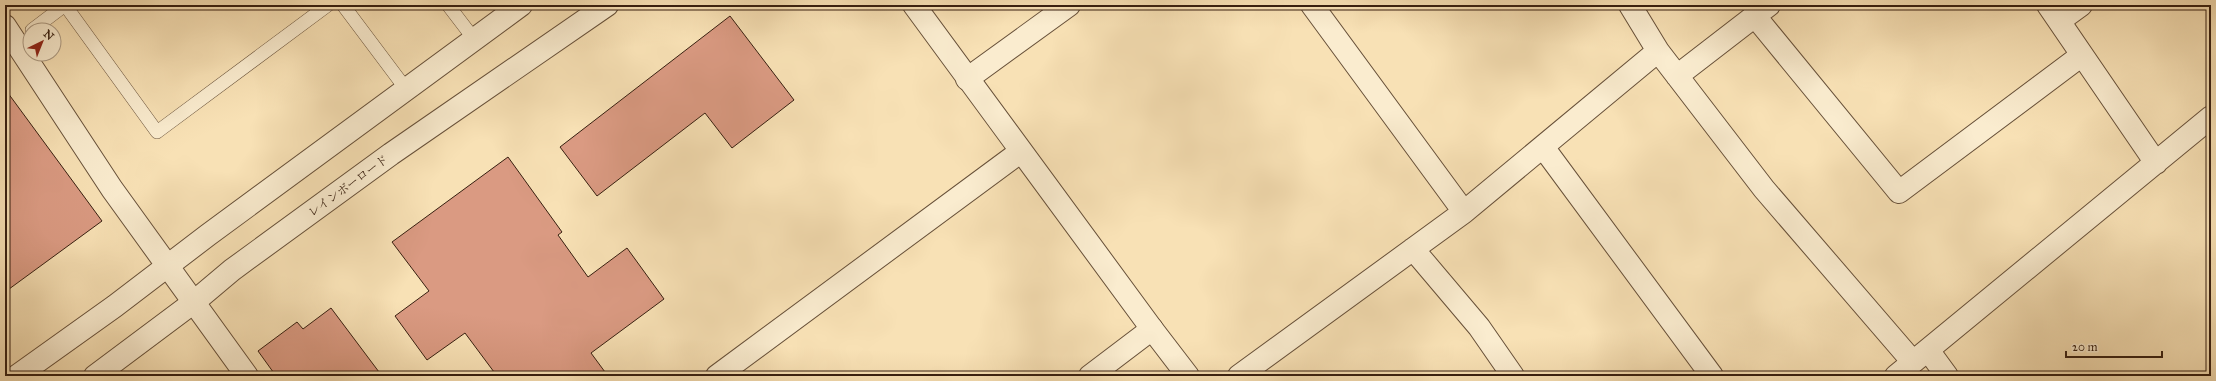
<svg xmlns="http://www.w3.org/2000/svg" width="2216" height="381" font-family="'IM FELL Great Primer','Noto Serif JP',serif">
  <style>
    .building { fill: #da9a82; stroke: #371f10 }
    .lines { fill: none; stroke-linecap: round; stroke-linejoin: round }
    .service-casing { stroke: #675039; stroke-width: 14 }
    .minor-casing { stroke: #675039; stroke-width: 24 }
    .tertiary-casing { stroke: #675039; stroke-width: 24 }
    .service { stroke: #faeccf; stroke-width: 13 }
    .minor { stroke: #faeccf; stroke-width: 22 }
    .tertiary { stroke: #faeccf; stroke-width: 22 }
    .labels { text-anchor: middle; stroke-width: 3; stroke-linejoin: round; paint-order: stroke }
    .street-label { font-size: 12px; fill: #371f10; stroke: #faeccf }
  </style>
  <rect width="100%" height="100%" fill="#f8e1b5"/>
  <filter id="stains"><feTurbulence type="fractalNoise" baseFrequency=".005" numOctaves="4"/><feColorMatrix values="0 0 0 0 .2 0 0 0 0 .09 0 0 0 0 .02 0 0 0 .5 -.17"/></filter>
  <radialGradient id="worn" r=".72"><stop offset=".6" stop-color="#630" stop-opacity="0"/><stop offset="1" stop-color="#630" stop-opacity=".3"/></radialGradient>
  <path class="building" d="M730,16L794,100L732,148L705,113L597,196L560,147Z
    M5,89L102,221L5,292Z
    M508,157L562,232L558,235L588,277L627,248L664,299L591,353L605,372L600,376H497L465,333L427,360L395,316L429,291L392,242Z
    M331,308L382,376H276L258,351L297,322L303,329Z"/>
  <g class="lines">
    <g class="service-casing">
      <path id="service" d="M65,5L157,132L328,5
        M343,5L406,89
        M448,5L474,39
        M32,30L65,5"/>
    </g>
    <g class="minor-casing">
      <path id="minor" d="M1312,5L1464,212
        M1630,5L1658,51L1764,189L1913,362
        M2048,5L2156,163
        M1754,15L1899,192L2082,55
        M2059,21L2081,5
        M5,26L112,189L247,376
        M1677,76L1769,5
        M967,79L1069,5
        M1543,147L1712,376
        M1413,249L1479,327L1513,376
        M1928,350L1947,376
        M717,376L1020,152
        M1090,376L1152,329
        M1239,376L1464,212L1658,51
        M1896,376L2211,117"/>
    </g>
    <g class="tertiary-casing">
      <path id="tertiary" d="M914,5L1152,329L1188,376
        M17,376L115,306L208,235L521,5
        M95,376L194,302L232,270L391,154L607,5"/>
    </g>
    <use href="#service" class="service"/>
    <use href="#minor" class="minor"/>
    <use href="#tertiary" class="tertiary"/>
  </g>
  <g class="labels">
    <g class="street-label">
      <text transform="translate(348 186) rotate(-36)" y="4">レインボーロード</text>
    </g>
  </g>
  <rect width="2216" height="381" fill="none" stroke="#f8e1b5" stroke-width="20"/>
  <rect x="6" y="6" width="2204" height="369" fill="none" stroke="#371f10" stroke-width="2"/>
  <rect x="10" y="10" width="2196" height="361" fill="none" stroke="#371f10"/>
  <g transform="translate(42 42) rotate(43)"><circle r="19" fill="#faeccf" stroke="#ac9a83"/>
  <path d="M0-3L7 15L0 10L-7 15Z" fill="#8f2418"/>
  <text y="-6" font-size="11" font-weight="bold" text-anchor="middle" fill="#371f10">N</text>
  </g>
  <path d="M2066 351v6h96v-6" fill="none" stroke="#371f10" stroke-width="2"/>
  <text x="2072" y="351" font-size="12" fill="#371f10" stroke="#faeccf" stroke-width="3" paint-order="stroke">20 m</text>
  <rect width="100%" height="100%" filter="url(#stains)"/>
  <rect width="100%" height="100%" fill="url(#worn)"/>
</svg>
